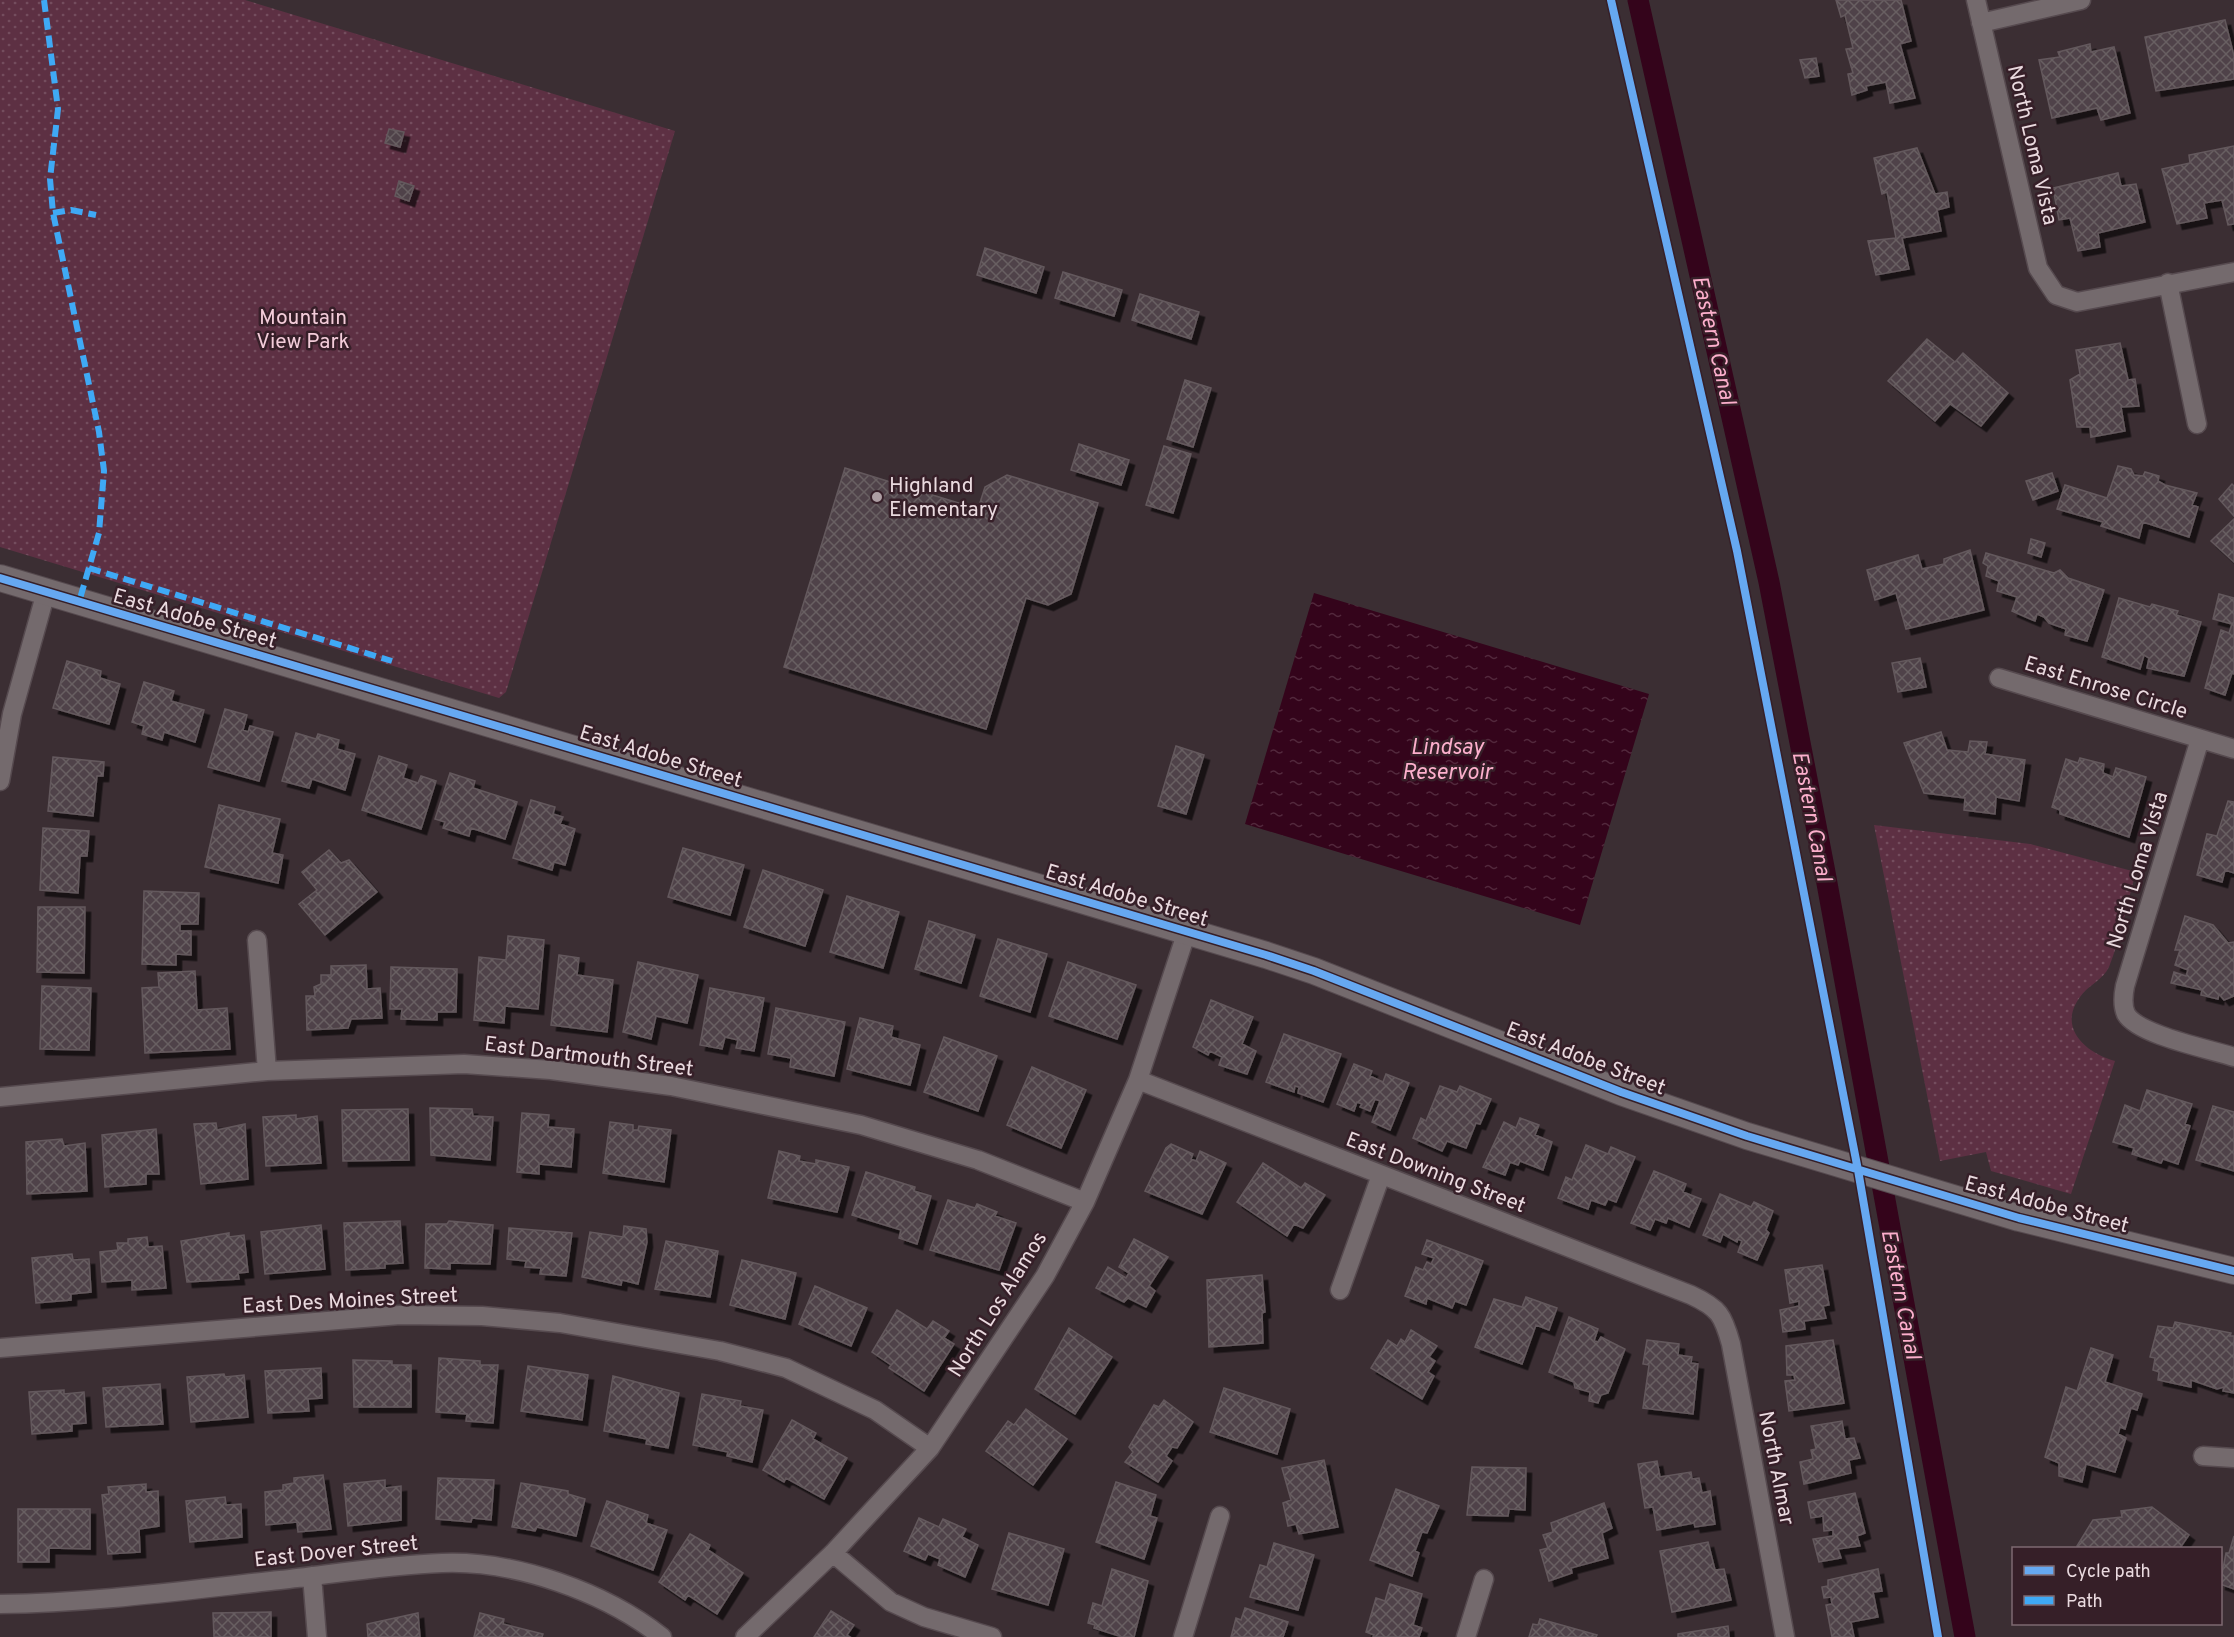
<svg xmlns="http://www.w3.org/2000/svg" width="2234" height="1637" font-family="Overpass,sans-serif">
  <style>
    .park { fill: url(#park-dots) }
    .water { fill: url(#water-ripples) }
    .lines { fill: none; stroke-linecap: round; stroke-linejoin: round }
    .canal { stroke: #34041b; stroke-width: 21 }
    .building { fill: url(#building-cross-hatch); stroke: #64595d; stroke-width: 1.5; filter: url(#shadow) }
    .street-casing { stroke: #564a4f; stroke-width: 21 }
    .secondary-casing { stroke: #564a4f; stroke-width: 28 }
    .street { stroke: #746a6d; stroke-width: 18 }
    .secondary { stroke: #746a6d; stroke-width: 26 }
    .quiet { stroke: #3fa9f5; stroke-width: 6; stroke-dasharray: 12 6; stroke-linecap: butt }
    .cycleway-casing { stroke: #361f28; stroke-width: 11 }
    .cycleway { stroke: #66a8f1; stroke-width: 8 }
    .poi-dot { fill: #ad9ea3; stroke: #361f28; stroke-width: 2 }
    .labels { text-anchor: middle; stroke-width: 5; stroke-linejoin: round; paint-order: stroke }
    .street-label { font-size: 21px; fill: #eadadf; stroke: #361f28 }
    .park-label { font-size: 21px; fill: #f3ccd9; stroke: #361f28 }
    .poi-label { font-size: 21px; fill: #eadadf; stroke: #361f28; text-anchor: start }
    .water-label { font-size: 22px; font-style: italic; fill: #fcafcc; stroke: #361f28 }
  </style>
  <defs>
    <pattern id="park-dots" width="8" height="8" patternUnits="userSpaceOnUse" patternTransform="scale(1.5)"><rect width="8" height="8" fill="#5d3043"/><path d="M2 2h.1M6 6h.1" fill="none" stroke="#744d5e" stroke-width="1.8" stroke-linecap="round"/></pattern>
    <pattern id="water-ripples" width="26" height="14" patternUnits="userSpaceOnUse" patternTransform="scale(1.5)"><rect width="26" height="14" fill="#34041b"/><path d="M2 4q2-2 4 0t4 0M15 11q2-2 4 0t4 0" fill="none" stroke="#52283c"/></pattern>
    <pattern id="building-cross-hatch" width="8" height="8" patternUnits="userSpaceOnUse" patternTransform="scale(1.5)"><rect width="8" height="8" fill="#4f4348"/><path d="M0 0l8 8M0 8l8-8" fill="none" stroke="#685e62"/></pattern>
    <filter id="shadow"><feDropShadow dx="5.5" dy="5.5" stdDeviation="0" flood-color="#0009"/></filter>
  </defs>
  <rect width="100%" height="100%" fill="#3b2e33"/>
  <path class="park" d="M0,0H245L675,131L506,692L499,698L0,547Z
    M1874,825L2030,844L2136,872C2127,903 2121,937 2109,967C2103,980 2088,985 2080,997C2057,1028 2086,1053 2115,1061L2071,1194L1991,1171L1986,1152L1940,1161Z"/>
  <path class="water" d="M1314,593L1649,694L1580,925L1245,824Z"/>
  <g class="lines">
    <path class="canal" d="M1638,0L1769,582L1824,867L1965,1637"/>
  </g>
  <path class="building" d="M1836,0H1901L1911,41L1900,44L1915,98L1890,103L1886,82L1866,86L1867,90L1852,95L1848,74L1853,73L1846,49L1853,48L1845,15L1841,17Z
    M2225,20L2234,56V79L2156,91L2145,37Z
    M2090,44L2091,52L2114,47L2130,113L2101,120L2097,108L2052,118L2039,60L2060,57L2058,52Z
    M1816,58L1819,76L1805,78L1800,60Z
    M389,129L404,132L400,147L385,143Z
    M2234,146V224L2228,225L2222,200L2204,203L2207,218L2177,224L2162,169L2190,163L2189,155Z
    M1917,148L1935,194L1947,192L1949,207L1937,210L1941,231L1902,238L1909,269L1876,275L1868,241L1896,238L1887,192L1882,194L1874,158Z
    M2118,173L2121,186L2136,184L2145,222L2098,233L2100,247L2078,251L2070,218L2059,220L2053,188Z
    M399,181L414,186L409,201L395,196Z
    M985,248L1044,267L1036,293L977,275Z
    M1063,272L1122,290L1114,316L1055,298Z
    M1140,294L1199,312L1191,339L1132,320Z
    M1927,339L1955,362L1963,353L2008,393L1981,426L1950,404L1935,421L1888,381Z
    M2120,343L2128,380L2135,379L2139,406L2121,407L2125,431L2091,437L2090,427H2077L2070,380L2080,374L2076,350Z
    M1185,380L1211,388L1193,447L1167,439Z
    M1079,444L1129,460L1121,485L1071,470Z
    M1164,446L1191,454L1173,513L1146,505Z
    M2118,466L2131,469L2134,475L2143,476L2145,472L2159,476L2158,481L2165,485L2197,493L2192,505L2198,507L2189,537L2143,522L2139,538L2101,526L2103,522L2057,509L2065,485L2107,498Z
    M845,468L978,509L985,487L1007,475L1098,503L1071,594L1048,605L1026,598L986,729L784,667Z
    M2052,473L2058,491L2033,500L2026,481Z
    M2232,484L2234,486V516L2219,499Z
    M2234,519V562L2211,541Z
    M2031,539L2045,543L2041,557L2028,553Z
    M1970,550L1984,610L1906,629L1896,593L1875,600L1867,570L1918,555L1922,569L1944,564V559Z
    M1986,553L2054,573L2060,570L2068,578L2104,590L2087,641L2065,635L2066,629L2049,623L2044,617L2037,614L2035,621L2012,611L2017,597L1997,591L1999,581L1986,576L1988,566L1983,563Z
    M2219,594L2234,598V674L2232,673L2225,695L2205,688L2221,630L2229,633L2232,624L2213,619Z
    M2119,598L2150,607L2152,604L2178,611L2176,615L2201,622L2184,676L2147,668L2149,658L2144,655L2140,669L2102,657Z
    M1920,658L1926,687L1898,692L1892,663Z
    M67,661L101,671L100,678L120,684L109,724L53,708Z
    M144,682L174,691L171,701L204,710L195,742L164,732L162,740L142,734L144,726L132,722Z
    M225,709L247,715L243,730L248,732L250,726L273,732L259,781L208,767Z
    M1941,732L1947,750L1968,752L1970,741L1987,742L1985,754L2025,760L2019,801L1996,797L1995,814L1964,810L1965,798L1924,793L1904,743Z
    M296,733L316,739L318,734L339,740L337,749L355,754L345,790L312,779L309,788L282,781Z
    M1176,746L1204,755L1186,814L1158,806Z
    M379,756L407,765L403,778L418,783L421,776L436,781L421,829L362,810Z
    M53,757L104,762L103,776H97L93,816L48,811Z
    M2080,758L2104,764L2103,773L2113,777L2116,768L2146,777L2129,837L2060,814V810L2052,807L2066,759L2078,763Z
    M450,773L475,781L473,788L517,802L505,839L471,828L469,836L443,828L445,822L435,819Z
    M531,800L555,807L553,814L563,817L560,824L575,829L565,865L554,862L552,870L513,858Z
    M2228,801L2234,802V873L2225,870L2222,882L2197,875L2207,834L2217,836Z
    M219,805L280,819L272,853L283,855L278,883L205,867Z
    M43,828L89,831L87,856H80L78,893L40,890Z
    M683,848L744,865L730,915L668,897Z
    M329,850L341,863L349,860L377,892L325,935L299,904L317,890L302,872Z
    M763,870L823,890L805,946L744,927Z
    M144,891L199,893L198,924H180V931H191V955L176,954V965L142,964Z
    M847,896L899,912L883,968L830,952Z
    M38,907H85L84,973L37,972Z
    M2185,916L2213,925L2228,943L2234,942V996L2224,1000L2219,994L2218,999L2201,995L2202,990L2171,983L2174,972L2186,976L2188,970L2175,965L2180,950H2175Z
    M929,921L975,935L961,983L915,969Z
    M508,936L544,940L538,1009L505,1006L504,1023L474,1020L479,957L506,960Z
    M998,939L1047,954L1030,1012L980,996Z
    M559,955L579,958L577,975L613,980L607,1032L551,1025Z
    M638,962L698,975L687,1023L656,1016L651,1039L623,1032Z
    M1068,962L1136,985L1117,1039L1049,1016Z
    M366,965L367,989L380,988L382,1018L351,1019L348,1028L307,1030L306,996H315L314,987L321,984V975H331V966Z
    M391,967L457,969L456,1012H437V1020L401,1019L402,1009H390Z
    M195,971L197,1010L227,1008L230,1049L145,1053L142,988L159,987L158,973Z
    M42,986L91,988L89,1050L40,1049Z
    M710,988L764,998L754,1051L736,1048L738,1040L725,1037L722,1049L700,1045Z
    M1211,1000L1253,1017L1242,1044L1256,1051L1247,1074L1219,1065L1222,1057L1210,1051L1208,1055L1193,1047Z
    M776,1008L845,1022L834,1076L790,1067L791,1058L768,1054Z
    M860,1018L893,1026L891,1037L920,1045L910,1085L847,1069Z
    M1284,1034L1341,1054L1323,1102L1298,1093L1299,1087L1295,1086L1294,1092L1266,1082Z
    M944,1037L997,1056L978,1111L924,1092Z
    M1354,1064L1372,1071L1370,1076L1383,1082L1386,1074L1409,1083L1390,1130L1372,1122L1380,1101L1375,1099L1370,1111L1360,1107L1362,1104L1357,1102L1354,1111L1337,1104Z
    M1032,1067L1086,1090L1061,1148L1007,1125Z
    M1440,1086L1457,1092L1460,1086L1491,1099L1480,1124L1476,1123L1466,1148L1447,1141L1442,1151L1413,1138L1421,1118L1426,1121Z
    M2147,1090L2192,1104L2185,1124L2190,1126L2178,1164L2163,1159L2161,1163L2132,1154L2134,1148L2113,1142L2125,1105L2140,1111Z
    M2213,1106L2234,1112V1171L2196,1160Z
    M430,1108L472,1109L473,1116L493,1117L490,1160L431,1155Z
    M408,1109L409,1160L343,1161L342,1110Z
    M522,1113L549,1115L548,1127L574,1129L571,1167L539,1164V1174L517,1172Z
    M296,1115V1119L317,1116L321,1163L266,1166L263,1117Z
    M1520,1118L1539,1125L1535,1135L1552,1142L1543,1170L1520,1161L1518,1165L1510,1162L1505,1175L1483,1167L1504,1122L1516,1128Z
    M610,1122L633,1125V1130H638L639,1126L671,1130L664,1182L603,1173Z
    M216,1123L217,1130L245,1124L248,1179L201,1184L194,1124Z
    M156,1129L159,1174H146V1184L105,1187L102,1135Z
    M62,1139L64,1146L85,1143L87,1191L27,1194L26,1142Z
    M1171,1144L1193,1154L1191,1159L1196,1161L1200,1151L1226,1163L1202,1214L1145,1191L1166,1148Z
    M1586,1145L1608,1154L1611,1147L1635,1157L1616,1202L1608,1199L1605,1205L1591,1200L1588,1209L1558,1198L1566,1177L1572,1180Z
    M779,1151L800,1156L799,1161L816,1164V1160L849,1167L837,1212L768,1198Z
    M1263,1163L1301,1188L1305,1183L1325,1195L1303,1228L1294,1224L1287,1236L1237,1202Z
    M1654,1171L1686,1184L1683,1192L1701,1199L1689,1227L1668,1218L1666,1223L1655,1219L1650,1230L1631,1223Z
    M866,1172L915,1187L914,1191L931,1196L917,1244L899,1238L901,1230L852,1215Z
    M1720,1194L1751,1207L1754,1202L1773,1211L1766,1230L1769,1233L1757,1260L1738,1252L1742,1241L1738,1239L1737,1242L1723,1234L1720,1242L1703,1235Z
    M948,1200L975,1208L977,1204L997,1212L995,1216L1016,1223L999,1270L930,1250Z
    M400,1221L403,1263L385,1264V1268L346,1270L344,1223Z
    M449,1221L493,1225L490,1264L450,1263V1269L425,1268L426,1224H447Z
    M321,1225L325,1269L265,1274L261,1232Z
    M624,1226L646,1229L647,1242L638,1284L622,1280L621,1285L582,1277L590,1232L623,1237Z
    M509,1228L572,1233L566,1276L540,1274L541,1268L525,1267L526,1261L507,1259Z
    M229,1233V1237L244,1235L248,1272L238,1273L239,1279L187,1282L181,1241Z
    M147,1237L148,1247L162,1246L166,1288L132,1290V1280L102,1282L100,1252L118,1250L117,1243H128V1239Z
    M1134,1239L1168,1257L1149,1286L1155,1291L1146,1307L1128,1298L1124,1302L1096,1288L1108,1267L1126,1278L1129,1273L1119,1267Z
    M1427,1240L1483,1261L1466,1305L1455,1301L1452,1308L1427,1298L1426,1304L1405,1296L1416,1267L1423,1270L1427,1262L1431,1264L1434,1258L1422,1254Z
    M666,1241L718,1251L710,1297L655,1289Z
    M72,1254L73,1260L89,1259L91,1292L71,1294V1300L36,1303L32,1258Z
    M742,1260L796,1273L785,1319L730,1305Z
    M1822,1265L1829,1305L1823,1306L1826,1318L1804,1321L1805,1329L1783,1332L1780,1310L1799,1306V1301L1790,1303L1785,1270Z
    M1262,1275L1265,1312L1262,1313L1263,1343L1209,1347L1207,1280Z
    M815,1286L867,1308L851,1346L799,1324Z
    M1526,1297L1557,1308L1549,1330L1536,1325L1522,1364L1475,1347L1494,1299L1522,1307Z
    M897,1310L927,1329L933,1321L949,1331L944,1338L954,1344L924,1391L889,1368L891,1365L872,1352Z
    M1569,1317L1598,1329L1594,1341L1598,1342L1601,1337L1625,1349L1608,1393L1601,1395L1598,1403L1589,1401L1590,1392L1575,1388L1574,1382L1549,1372Z
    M2175,1322L2231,1333L2230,1336H2234V1393L2223,1391L2224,1387L2217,1389L2191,1380V1387L2158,1380L2159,1372L2153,1370L2155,1358L2150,1357L2158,1326L2173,1328Z
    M1069,1328L1112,1357L1075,1414L1035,1389Z
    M1411,1330L1437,1346L1429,1357L1435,1361L1428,1372L1434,1376L1422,1399L1371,1368L1388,1340L1397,1346L1401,1339L1405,1342Z
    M1647,1340L1679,1344L1678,1355L1692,1357L1691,1363L1698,1364L1693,1414L1643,1408L1649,1365L1643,1364Z
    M1833,1340L1844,1403L1789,1411L1785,1381L1795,1380L1794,1375H1787L1786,1346Z
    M2091,1348L2113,1355L2105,1382L2142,1394L2137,1410L2131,1408L2125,1429L2120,1427L2118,1434L2126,1438L2115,1472L2086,1464L2082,1482L2059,1476V1463L2045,1457L2066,1387L2077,1391Z
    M439,1358L480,1361V1365H498L493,1423L466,1421L467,1414L436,1412Z
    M353,1360L392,1361V1365H411V1407H354Z
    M528,1366L588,1375L582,1420L521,1411Z
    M321,1368L322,1398L308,1399L309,1411L268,1413L265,1371Z
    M224,1374L225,1377L244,1375L248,1417L191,1422L187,1377Z
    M613,1376L679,1393L668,1448L646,1444L647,1439L604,1431Z
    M160,1384L163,1424L106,1427L103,1388Z
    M1224,1388L1290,1409L1277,1454L1210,1432Z
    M64,1390V1394L84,1392L86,1423L72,1424V1431L32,1434L29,1392Z
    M702,1394L741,1401L740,1406L763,1410L752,1462L727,1456L728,1452L693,1445Z
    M1164,1400L1193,1422L1177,1448L1172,1447L1166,1456L1172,1461L1158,1482L1125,1462L1133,1452L1129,1447L1154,1405L1159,1407Z
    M1026,1409L1067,1439L1033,1485L986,1451L1008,1421L1014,1425Z
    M792,1420L816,1433L813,1439L847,1458L824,1499L786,1478L784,1482L763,1470Z
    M1842,1421L1845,1439L1854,1438L1860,1458L1849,1460L1851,1473L1804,1484L1800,1462L1813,1459L1811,1450L1816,1449L1811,1426Z
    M1324,1460L1338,1527L1299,1534L1296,1524L1288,1526L1283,1503L1291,1500L1282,1468Z
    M1657,1461L1660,1477L1691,1472L1692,1479L1699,1478L1702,1493L1710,1491L1715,1524L1695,1527L1694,1523L1657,1530L1653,1507L1645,1508L1638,1464Z
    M1472,1467L1526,1468L1525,1510L1509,1509L1508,1516L1467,1515Z
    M323,1475L331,1529L298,1532L297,1522L266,1525L265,1492L283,1490V1485L294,1483V1478Z
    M438,1478L494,1480L491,1520L472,1518L471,1522L436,1519Z
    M385,1480V1488L401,1486V1520L348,1526L344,1484Z
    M1116,1482L1156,1495L1150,1516L1157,1518L1144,1559L1096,1542Z
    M521,1483L568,1491V1494L585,1499L576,1536L537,1527L535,1531L512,1527Z
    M146,1484V1492L158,1491L159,1526L139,1529L140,1552L108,1554L102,1495L109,1494L108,1487Z
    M1396,1489L1439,1506L1427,1533L1422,1532L1415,1551L1419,1553L1412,1576L1370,1560Z
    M1855,1493L1865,1533L1857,1536L1860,1546L1838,1549L1841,1558L1819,1562L1813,1539L1833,1536V1530L1824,1531L1823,1516L1811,1518L1808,1502Z
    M225,1497L226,1505L241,1504L242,1537L190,1542L186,1501Z
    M607,1501L648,1515L646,1523L667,1530L653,1570L591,1546Z
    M1604,1503L1612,1528L1602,1533L1608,1558L1571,1568L1572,1573L1549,1581L1540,1550L1548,1548L1543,1535L1553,1532L1551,1523Z
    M2152,1507L2189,1535L2180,1548H2081L2077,1546L2093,1520L2122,1517L2121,1511Z
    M18,1509H90V1549L49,1548V1562H18Z
    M919,1518L939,1527L943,1519L966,1529L962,1537L978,1545L965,1577L938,1565L940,1559L928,1554L925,1560L904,1551Z
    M1009,1533L1064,1549L1048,1605L992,1589Z
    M690,1534L710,1545L708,1550L743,1573L717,1614L688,1595L685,1600L659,1582Z
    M2234,1536V1589L2220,1584L2226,1553H2229Z
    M1708,1542L1715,1570L1724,1569L1731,1600L1672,1612L1660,1551Z
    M1274,1543L1314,1555L1298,1610L1250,1597L1260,1565L1267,1567Z
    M1112,1569L1148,1581L1134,1637H1122L1094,1628L1095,1625L1088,1623L1093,1603L1102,1606Z
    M1878,1569L1882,1591L1873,1592L1878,1617L1851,1622L1854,1637H1832L1826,1605L1832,1604L1831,1597L1824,1598L1822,1587L1828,1586V1580Z
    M1390,1584L1422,1594L1413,1625L1422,1628L1419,1637H1373L1374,1635L1366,1632L1376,1598L1385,1601Z
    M1245,1608L1288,1622L1283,1637H1231L1236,1618L1241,1620Z
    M831,1611L854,1625L847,1635L850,1637H814Z
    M271,1612V1637H214L213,1613Z
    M418,1613L420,1637H368L367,1624Z
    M480,1613L504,1619L503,1624L543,1634L542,1637H474Z
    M1540,1619L1597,1635L1596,1637H1529L1533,1624L1538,1625Z
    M1728,1626L1729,1637H1678V1634Z"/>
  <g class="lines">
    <g class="street-casing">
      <path id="street" d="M1976,0L2038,268L2056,295L2077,302L2234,272
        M1981,23L2081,0
        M2168,283L2197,424
        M1999,678L2234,749
        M2200,739L2125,986C2123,996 2122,1005 2126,1014C2138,1035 2210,1049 2234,1057
        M0,781L12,714L46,592
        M257,940L267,1071
        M1138,1080L1691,1295C1719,1308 1723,1315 1731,1344L1785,1637
        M0,1097L267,1071L464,1064L551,1070L671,1086L861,1125L978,1160L1085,1202
        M1340,1290L1381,1175
        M0,1348L400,1315L482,1316L560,1323L720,1351L786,1368L875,1410L930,1448
        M2203,1456L2234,1458
        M833,1553L891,1602L924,1617L992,1637
        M312,1576L317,1637
        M0,1604C94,1603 187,1590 280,1580C333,1574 388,1565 442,1563C515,1560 605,1592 662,1637
        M745,1637L833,1553L930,1448L1045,1276L1085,1202L1138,1080L1187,931
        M1183,1637L1220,1516
        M1466,1637L1484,1579"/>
    </g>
    <g class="secondary-casing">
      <path id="secondary" d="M0,578L1266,955L1314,971L1621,1092L1747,1136L2019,1218L2234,1271"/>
    </g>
    <use href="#street" class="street"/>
    <use href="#secondary" class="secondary"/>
    <path class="quiet" d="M44,0L58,109L50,179L53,213L99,432L104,471L99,533L79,602
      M53,213L71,210L96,215
      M89,568L392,661"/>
    <g class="cycleway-casing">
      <path id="cycleway" d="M1611,0L1737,551L1858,1170L1938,1637
        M0,578L1266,955L1314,971L1621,1092L1747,1136L2019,1218L2234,1271"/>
    </g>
    <use href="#cycleway" class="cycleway"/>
  </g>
  <circle class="poi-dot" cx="877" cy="497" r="6"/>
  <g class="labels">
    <g class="street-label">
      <text transform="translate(2033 145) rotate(77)" y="7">North Loma Vista</text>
      <text transform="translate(195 618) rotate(16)" y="7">East Adobe Street</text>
      <text transform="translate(2106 687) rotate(17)" y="7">East Enrose Circle</text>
      <text transform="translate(661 756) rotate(17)" y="7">East Adobe Street</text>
      <text transform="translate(2137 870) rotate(-73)" y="7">North Loma Vista</text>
      <text transform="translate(1127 895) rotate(17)" y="7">East Adobe Street</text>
      <text transform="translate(589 1056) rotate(7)" y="7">East Dartmouth Street</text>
      <text transform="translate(1586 1058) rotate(21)" y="7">East Adobe Street</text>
      <text transform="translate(1436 1172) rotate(21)" y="7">East Downing Street</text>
      <text transform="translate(2047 1204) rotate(15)" y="7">East Adobe Street</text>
      <text transform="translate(350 1300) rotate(-3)" y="7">East Des Moines Street</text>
      <text transform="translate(997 1304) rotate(-58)" y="7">North Los Alamos</text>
      <text transform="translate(1777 1468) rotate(79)" y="7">North Almar</text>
      <text transform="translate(336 1551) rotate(-6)" y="7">East Dover Street</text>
    </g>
    <g class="park-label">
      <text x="303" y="324">Mountain<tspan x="303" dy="24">View Park</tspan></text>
    </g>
    <g class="poi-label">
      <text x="889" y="492">Highland<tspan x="889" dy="24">Elementary</tspan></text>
    </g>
    <g class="water-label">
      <text transform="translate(1715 340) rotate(77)" y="8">Eastern Canal</text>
      <text x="1447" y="754">Lindsay<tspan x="1447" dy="25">Reservoir</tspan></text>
      <text transform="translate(1813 816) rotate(79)" y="8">Eastern Canal</text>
      <text transform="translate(1902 1294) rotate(79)" y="8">Eastern Canal</text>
    </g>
  </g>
  <rect x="2012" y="1547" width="210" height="78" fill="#361f28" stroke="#7e6a71" stroke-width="1.5"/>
  <rect x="2024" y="1566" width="30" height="9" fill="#66a8f1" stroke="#7e6a71" stroke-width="1.5"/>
  <text x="2066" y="1577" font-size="18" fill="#eadadf">Cycle path</text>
  <rect x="2024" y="1596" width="30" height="9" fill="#3fa9f5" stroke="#7e6a71" stroke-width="1.5"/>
  <text x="2066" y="1607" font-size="18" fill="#eadadf">Path</text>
</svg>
